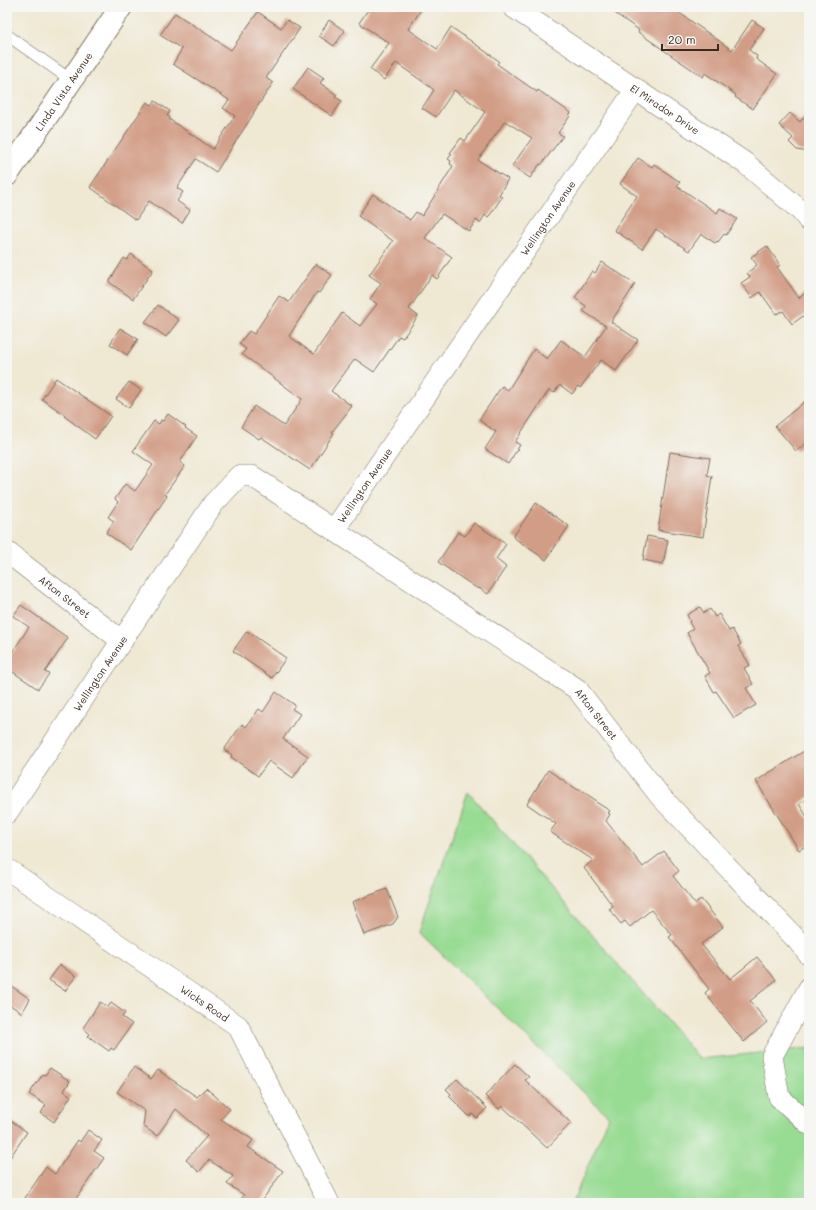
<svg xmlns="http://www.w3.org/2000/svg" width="816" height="1210" font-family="Mali,sans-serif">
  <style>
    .green { fill: #98db93; stroke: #6a8258 }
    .building { fill: #d29d86 }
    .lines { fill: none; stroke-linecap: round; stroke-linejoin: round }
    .lane-casing { stroke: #7a6c5d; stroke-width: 12 }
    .street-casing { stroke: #7a6c5d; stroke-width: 22 }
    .secondary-casing { stroke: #7a6c5d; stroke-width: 24 }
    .lane { stroke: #fff; stroke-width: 11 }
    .street { stroke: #fff; stroke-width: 21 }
    .secondary { stroke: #fff; stroke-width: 22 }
    .labels { text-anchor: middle; stroke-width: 3.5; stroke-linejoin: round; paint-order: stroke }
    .street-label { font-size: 10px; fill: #3b2a1e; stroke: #f6f6f2 }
  </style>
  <rect width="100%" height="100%" fill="#f6f6f2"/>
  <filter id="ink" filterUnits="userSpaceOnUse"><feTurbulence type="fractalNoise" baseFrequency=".025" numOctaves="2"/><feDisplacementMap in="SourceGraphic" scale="8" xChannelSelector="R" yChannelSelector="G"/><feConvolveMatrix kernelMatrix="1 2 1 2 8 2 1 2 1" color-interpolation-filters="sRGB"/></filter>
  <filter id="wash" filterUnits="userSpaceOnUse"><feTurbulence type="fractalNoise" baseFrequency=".012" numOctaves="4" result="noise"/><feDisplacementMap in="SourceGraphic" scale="16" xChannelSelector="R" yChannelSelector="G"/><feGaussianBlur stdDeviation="0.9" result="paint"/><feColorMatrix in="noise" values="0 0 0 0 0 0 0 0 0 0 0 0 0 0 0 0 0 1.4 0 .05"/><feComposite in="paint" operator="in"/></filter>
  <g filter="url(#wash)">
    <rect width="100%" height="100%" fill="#efe8d3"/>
    <path class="green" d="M468,792L700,1059L809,1048V1203H572L609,1117L419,932Z"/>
    <g id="blocks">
      <path class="building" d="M370,7H423L408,29L437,49L451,27L499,61L497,64L537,92L538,90L571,113L569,115L570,116L558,133L563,136L541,165L540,164L530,178L512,166L532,138L505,121L478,160L508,179L499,195L502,197L490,215L488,217L485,215L480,223L476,220L469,231L442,214L425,238L452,257L437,279L432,275L409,309L418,316L403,338L399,336L374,372L355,359L331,391L352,406L332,432L334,433L310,470L261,437L259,439L241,427L254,406L284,426L302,399L242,354L246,349L239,344L249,331L254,334L279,296L289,302L316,264L332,275L319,293L317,292L289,336L314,354L342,313L360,326L377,304L370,299L381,283L369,275L393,241L358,216L373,194L410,220L416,212L422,216L453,166L450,164L451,161L448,159L452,154L450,153L461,138L465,141L485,112L454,90L436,117L422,108L434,90L422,81L396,63L384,80L370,69L389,43L359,23Z
        M606,7H671L732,50L752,20L764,28L749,50L757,56L756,59L777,74L753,109L735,97L736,95L705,73L703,77L665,51L638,32L639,30Z
        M258,12L281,28L287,20L300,28L266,78L273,83L253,113H254L216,172L196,159L177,188L183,192L177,201L190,210L182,223L149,201L136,220L90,187L147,102L152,105L155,101L170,111L167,116L170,117L169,119L213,149L235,116L223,108L229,100L173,64L182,49L160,35L175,13L231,50Z
        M329,20L345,31L334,46L319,36Z
        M308,67L324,78L320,83L337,95L335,97L342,101L332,116L293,89Z
        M809,111V152L797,150L789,142L793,138L779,125L790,113L800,122Z
        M638,158L652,167L654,164L680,182L677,186L717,213L720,208L737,219L726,235L724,234L718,242L717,241L715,243L701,234L689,251L656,229L642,249L614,230L637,196L620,184Z
        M767,246L780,265L777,267L799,298L809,290V312L792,324L783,311L776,314L760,292L752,298L741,283L750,277L747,273L757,265L751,257Z
        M131,254L153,270L133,299L109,282L124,258L127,260Z
        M602,262L635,284L611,322L638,340L616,371L601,360L580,388L578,386L572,394L560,385L554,393L549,390L515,442L520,445L508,464L485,449L496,432L479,420L502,386L508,390L534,349L547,359L561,340L585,357L606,326L583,311L586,306L575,298L592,271L595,273Z
        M158,305L179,320L166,337L145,322Z
        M120,328L138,339L127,355L110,344Z
        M56,378L111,416L95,439L64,416L65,415L42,399Z
        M129,382L141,390L129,408L116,399Z
        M809,398V441L796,451L775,426Z
        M168,414L186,427L185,428L197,436L180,462L185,466L165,494L167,496L131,550L106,533L114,521L108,517L118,502L115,499L125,484L135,491L153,465L133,451L154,421L159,424L161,420L163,421Z
        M670,452L710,458L707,475L712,476L703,537L658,530Z
        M536,503L569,526L546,560L513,537Z
        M474,523L506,544L496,559L506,567L488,594L479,588L478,589L438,562L458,532L465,536Z
        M647,536L668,540L663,564L643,560Z
        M21,605L68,638L45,672L49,674L38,689L7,668V660L29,627L13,616Z
        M700,607L704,613L710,609L715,617L719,614L729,631L732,629L741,644L738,646L750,665L744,668L753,684L746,688L756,705L734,718L716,691L714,692L705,676L710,673L687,633L693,629L689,622L690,621L687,615Z
        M247,631L286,658L272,678L233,651Z
        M276,692L295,705L292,709L300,714L283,739L308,756L293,778L269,761L258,776L231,757L232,755L224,750L242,724L246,727L259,709L263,712Z
        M809,748V797L799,804L809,820V844L799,850L756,781Z
        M548,770L578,790L579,789L597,801L596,802L610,811L608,813L610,814L606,821L643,867L664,851L679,871L673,876L695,904L701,899L723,927L701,944L730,979L757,957L776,980L750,1001L767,1022L744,1042L705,993L709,989L669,937L672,935L651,910L630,927L625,921L621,924L609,909L613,906L584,868L593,860L550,832L556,824L527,804Z
        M387,889L398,917L393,924L364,935L352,902Z
        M60,965L76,976L65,991L49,980Z
        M7,983L30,999L22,1013L7,1003Z
        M100,1002L108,1007L111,1003L125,1013L122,1017L132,1024L114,1050L111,1048L109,1051L88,1036L90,1034L83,1028Z
        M515,1064L529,1077L525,1080L571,1123L547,1148L502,1106L499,1109L485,1096Z
        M134,1067L151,1079L158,1070L197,1097L206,1088L230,1109L221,1119L253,1140L248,1147L283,1171L260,1203H238L244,1195L227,1184L233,1176L209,1160L199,1172L186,1160L207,1136L176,1109L157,1136L143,1126L145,1111L117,1092Z
        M50,1068L70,1081L64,1091L71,1096L54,1122L41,1113L46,1105L29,1094L43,1074L45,1075Z
        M457,1079L487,1108L477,1118L472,1114L470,1117L449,1096L451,1094L446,1089Z
        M7,1118L27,1132L7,1162Z
        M88,1130L102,1140L94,1151L104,1158L73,1203H33L25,1198L46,1167L55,1174L78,1140L80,1142Z"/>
    </g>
  </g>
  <g filter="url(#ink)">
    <use href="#blocks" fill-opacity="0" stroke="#7a6c5d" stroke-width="1"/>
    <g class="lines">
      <g class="lane-casing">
        <path id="lane" d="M7,35L71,80"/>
      </g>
      <g class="street-casing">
        <g id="street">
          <path id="s1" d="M513,7L745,163L801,211L809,221"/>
          <path id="s2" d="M334,530L577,689L660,796L798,941L809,955"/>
          <path id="s3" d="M7,552L122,641"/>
          <path id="s4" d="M7,813L213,504L239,476H252L334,530L636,89"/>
          <path id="s5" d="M7,869L238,1026L329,1203"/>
          <path d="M809,988L772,1056L779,1097L809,1124"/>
        </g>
      </g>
      <g class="secondary-casing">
        <g id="secondary">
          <path id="s6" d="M7,175L121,7"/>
        </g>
      </g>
      <use href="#lane" class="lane"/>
      <use href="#street" class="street"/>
      <use href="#secondary" class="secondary"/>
    </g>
  </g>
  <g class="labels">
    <g class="street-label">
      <text dy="4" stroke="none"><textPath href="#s6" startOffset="101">Linda Vista Avenue</textPath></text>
      <text dy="4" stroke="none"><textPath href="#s1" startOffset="183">El Mirador Drive</textPath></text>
      <text dy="4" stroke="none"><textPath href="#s4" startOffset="899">Wellington Avenue</textPath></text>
      <text dy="4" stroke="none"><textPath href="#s4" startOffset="575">Wellington Avenue</textPath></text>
      <text dy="4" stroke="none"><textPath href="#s3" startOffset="73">Afton Street</textPath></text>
      <text dy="4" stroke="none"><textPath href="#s4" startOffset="168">Wellington Avenue</textPath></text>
      <text dy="4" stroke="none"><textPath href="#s2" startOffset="322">Afton Street</textPath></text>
      <text dy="4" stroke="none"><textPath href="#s5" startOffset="239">Wicks Road</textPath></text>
    </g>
  </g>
  <rect width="816" height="1210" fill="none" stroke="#f6f6f2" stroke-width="24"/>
  <path d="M662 44v6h56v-6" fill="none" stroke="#3b2a1e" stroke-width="2"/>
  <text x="668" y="44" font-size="12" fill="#3b2a1e" stroke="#f6f6f2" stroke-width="3" paint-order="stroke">20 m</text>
</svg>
